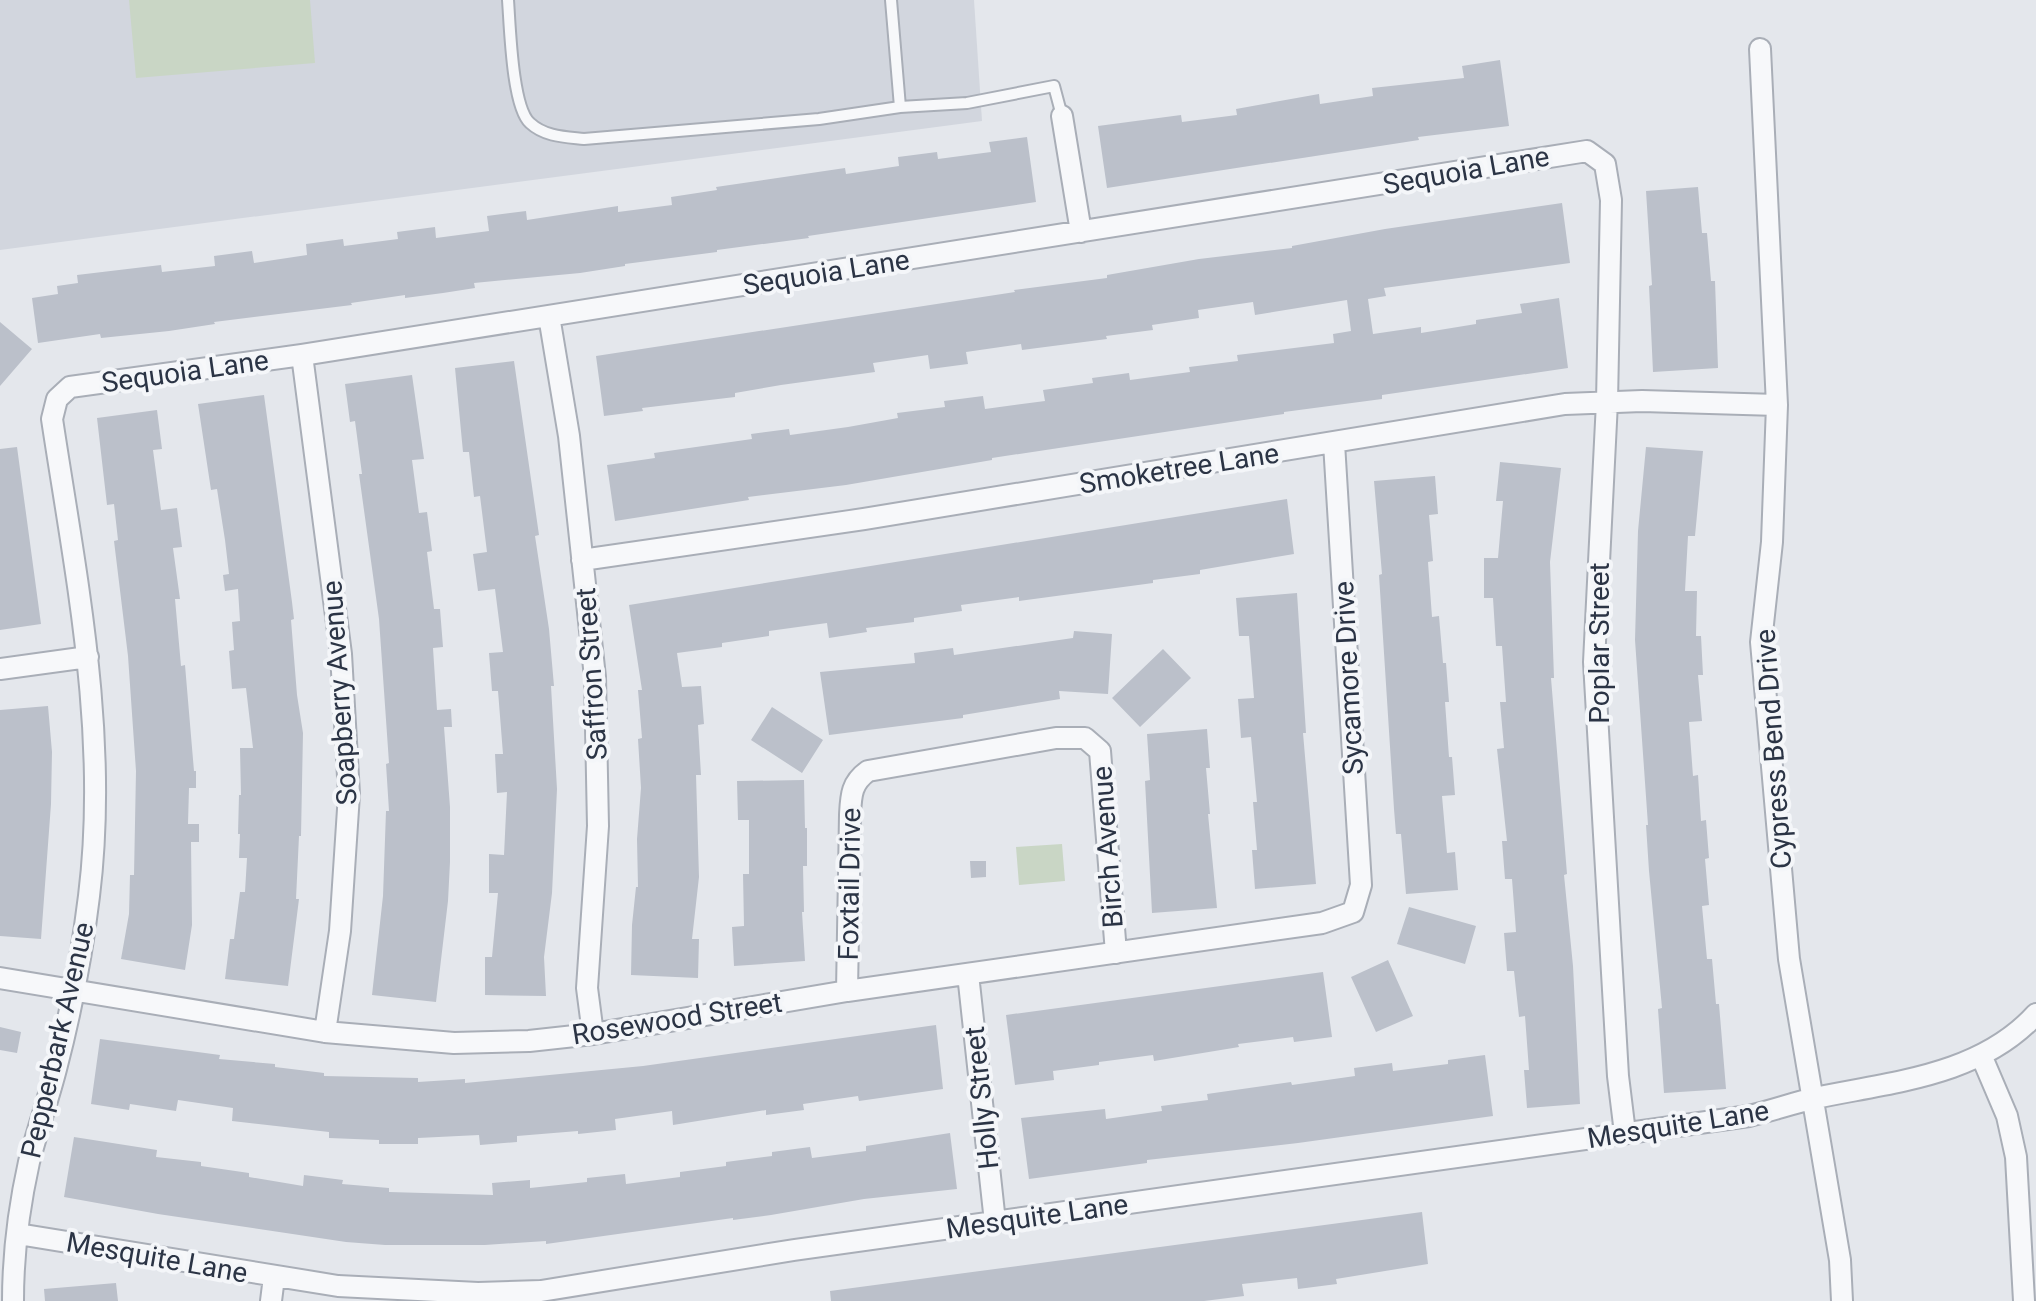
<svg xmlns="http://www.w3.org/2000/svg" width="2036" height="1301" font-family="Roboto,sans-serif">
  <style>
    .built { fill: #d2d6de }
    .green { fill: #c9d6c5 }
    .building { fill: #bbc0ca }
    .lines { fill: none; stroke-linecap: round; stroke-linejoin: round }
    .lane-casing { stroke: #a9aeb7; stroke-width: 14 }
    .street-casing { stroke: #a9aeb7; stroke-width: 24 }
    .lane { stroke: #f7f8fa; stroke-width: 10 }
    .street { stroke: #f7f8fa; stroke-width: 20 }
    .labels { text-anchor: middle; stroke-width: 8; stroke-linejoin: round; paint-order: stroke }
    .street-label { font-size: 28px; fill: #2b3445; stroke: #f4f6f9 }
  </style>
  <rect width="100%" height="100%" fill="#e4e7ec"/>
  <path class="built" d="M0,0H974L982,121L0,250Z"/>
  <path class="green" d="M129,0H310L315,63L136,78Z
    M1062,844L1065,881L1019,885L1016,847Z"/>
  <path class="building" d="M1500,60L1509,126L1418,137L1419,140L1107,188L1098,126L1181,115L1182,122L1237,115L1236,109L1319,94L1320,104L1373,96L1372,88L1464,78L1462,66Z
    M1027,137L1036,202L808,236L809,238L717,250V252L625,264V266L580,273L474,283L475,288L443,293L405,298V295L351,303L352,305L214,322L215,324L169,331L101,338L100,334L38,343L32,298L58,294L57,286L78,283L77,275L161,265L162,272L215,266L214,256L252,251L254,263L307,255L306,244L343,239L344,246L398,239L397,232L435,227L436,238L489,231L487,216L526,211L527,220L618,206V212L672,205L671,197L717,190L716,187L845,168L846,174L899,166L898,157L937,152L938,159L991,152L989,142Z
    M1698,187L1702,233H1707L1711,281H1715L1718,368L1653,372L1649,286L1652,285L1646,191Z
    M1562,203L1570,263L1384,288L1386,296L1368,299L1373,334L1421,327V333L1476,324V320L1522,313L1520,304L1559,298L1568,368L1382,395V399L1284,412V414L992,458V460L846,485L748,497L749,500L615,521L607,465L655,458L654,453L752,439L751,434L789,429L790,435L848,427L898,418L897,413L945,407L944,401L983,396L985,409L1045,401L1043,390L1093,383L1092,378L1129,373L1130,380L1190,372L1189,367L1238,361L1237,355L1334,343L1333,334L1351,331L1347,300L1255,315L1253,302L1198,310L1199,318L1152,325L1153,330L1106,336L1107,339L1022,350L1021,344L966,352L968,364L930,369L928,355L873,363L875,372L781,385L735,393V397L642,408L643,411L604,416L596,356L1015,292L1014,290L1107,278V275L1199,259L1292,248V246L1385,229Z
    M0,322L32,349L0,386Z
    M514,361L539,535L535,536L549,629L554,686H551L557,789L552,893L544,957L546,996L485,995V957H492L498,893H489V854L504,855L507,792L497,793L495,754H503L498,691H492L489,653L503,652L495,589L478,591L473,554L487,552L480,496L474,497L469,452H463L455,368Z
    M412,375L424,459L412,460L419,513L427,512L432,551L427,552L434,609H440L443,647L433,648L437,710L451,709L452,727H444L450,807V862L448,901L436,1002L372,995L383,896L386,811H389L386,764L389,763L379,619L359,474H362L355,421L350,422L345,384Z
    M264,395L292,602L294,619L291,620L297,695L303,733L301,836H299L296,899H299L288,986L225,979L230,939H234L240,892H245L247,858H239L240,834H238L239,795H241L240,748H253L246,688L232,689L229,651L234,650L232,622L240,621L238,589L225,591L223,575L229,574L225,540L217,489L211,490L198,404Z
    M157,410L162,449L153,450L161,510L177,508L182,547L173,548L180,599H175L181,666L185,665L194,771H196V788H189L188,824H199V842H191L192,925L185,970L121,959L129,914L130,875H134L136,771L128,656L114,541L118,540L114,504L107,505L97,418Z
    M17,447L41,624L0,630V449Z
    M1646,447L1703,451L1695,536H1688L1685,591H1697L1696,636H1701L1703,675H1698L1702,721L1689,722L1693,776L1698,775L1701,821L1706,820L1709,858L1705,859L1709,905L1702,906L1707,959H1712L1716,1004H1719L1726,1089L1664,1093L1658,1009L1662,1008L1649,871L1646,825H1648L1635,640L1638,531Z
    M1500,462L1561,468L1550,562L1554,678H1551L1567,874L1564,875L1573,966L1580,1104L1527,1108L1524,1070H1529L1525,1016L1519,1017L1514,971H1507L1504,933L1516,932L1512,879H1505L1502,841H1507L1497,749L1504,748L1500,702H1506L1502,646H1496L1493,598H1484V558H1498L1503,501H1496Z
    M1435,476L1438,514L1429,515L1433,561L1428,562L1432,617L1439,616L1443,663H1446L1449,702H1445L1449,757H1452L1455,795L1442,796L1447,853L1455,852L1458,890L1406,894L1401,834H1396L1394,809L1379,575L1382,574L1374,481Z
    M1287,499L1294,554L1200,570V574L1153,580V583L1019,601V597L961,605L962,611L914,618V622L866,628L867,632L829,638L827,623L769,631V636L722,643V647L677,653L682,687L701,686L704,724L698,725L701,775H696L699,877L692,939H699L698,978L631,975L632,925L636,887H638L637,839L641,788L638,739L642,738L638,690H642L629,605Z
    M1297,593L1306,733H1303L1316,884L1255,889L1252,850H1257L1253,802H1257L1251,737L1241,738L1238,699L1254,698L1249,636H1239L1236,598Z
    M1074,631L1112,634L1108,694L1059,691L1060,699L963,715V718L829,735L820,672L915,663L914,653L953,648L954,655L1073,638Z
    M1163,649L1191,678L1140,727L1112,698Z
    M48,706L52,752L51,804L41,939L0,936V710Z
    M772,707L823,740L802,773L751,740Z
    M1207,729L1210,768H1206L1210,814H1208L1217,908L1152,913L1145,781L1150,780L1147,734Z
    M804,780L805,828H807V866H803L804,912H802L805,961L734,966L732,927L744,926L743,874H749V820H738L737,781Z
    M970,861H986V877L971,878Z
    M1409,907L1476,926L1465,964L1397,944Z
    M1388,960L1413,1016L1376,1032L1351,977Z
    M1323,972L1332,1037L1294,1042L1293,1037L1238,1044L1239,1047L1154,1061L1153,1055L1099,1062V1065L1053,1071L1054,1080L1015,1085L1006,1015Z
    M936,1025L943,1089L859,1101L858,1096L803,1104L804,1110L766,1115V1110L673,1125L672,1111L615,1119L616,1130L578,1134V1131L517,1136V1142L480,1145L479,1135L418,1138V1144H379V1140L329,1138V1132L232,1121L233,1108L178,1100L176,1111L130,1104L129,1110L91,1104L100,1039L220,1055L219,1059L275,1064V1067L324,1073V1076L418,1078V1082L465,1079V1083L643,1066Z
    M0,1027L21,1032L17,1053L0,1050Z
    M1485,1055L1493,1116L1298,1143L1147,1160V1163L1029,1179L1021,1118L1105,1109L1106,1119L1162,1111L1161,1106L1208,1100L1207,1094L1291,1082L1292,1085L1355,1076L1354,1068L1392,1063L1393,1071L1448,1064V1060Z
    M950,1133L957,1189L864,1199L771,1215L733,1220V1218L546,1244V1241L485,1245H385L346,1242L158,1214L64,1197L74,1137L157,1150L156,1157L201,1162V1166L249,1173V1177L303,1186L304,1175L343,1180L342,1184L389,1188V1192L493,1195L492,1183L530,1180V1188L587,1182V1178L625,1174L626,1184L680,1177V1172L726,1166V1162L772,1156V1152L810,1147L812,1158L866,1151V1146Z
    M1422,1212L1428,1264L1336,1279L1337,1284L1298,1289L1297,1278L1242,1284L1244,1296L1204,1301H831L830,1291Z
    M116,1283L118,1301H45L44,1289Z"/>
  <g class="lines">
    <g class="lane-casing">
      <path id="lane" d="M508,0C510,26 512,107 530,123C545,137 566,137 584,139L819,119L900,107
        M891,0L900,107L967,103L1054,86L1062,116"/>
    </g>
    <g class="street-casing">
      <path id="street" d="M1760,49L1777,405L1772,542L1761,642L1789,959L1840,1260L1842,1301
        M1062,116L1081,232
        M549,316L569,436L595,677L598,826L587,988L593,1034
        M302,355L341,654L349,794L340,931L325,1032
        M582,560L864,519L1565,404L1642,401L1777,405
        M0,669L88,657
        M968,974L995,1222
        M0,978L325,1032L454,1043L529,1041L593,1034L847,991L1322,923L1353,912L1361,885L1334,443
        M847,991L850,815C851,796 851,783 868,771L1056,738H1085L1100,751L1116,953
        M1981,1055L2007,1116L2016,1157L2024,1301
        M18,1234L338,1286L478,1293L541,1291L794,1250L1749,1116C1771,1111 1793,1103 1815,1098C1891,1082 1980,1076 2036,1014
        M13,1301C13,1256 19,1207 29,1162C37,1131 48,1100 56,1069C71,1012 82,954 89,896C109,735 76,577 52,419L57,399L70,387L302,355L1587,151L1605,164L1611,200L1607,402L1594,662L1618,1076L1625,1133
        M271,1301L274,1277"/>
    </g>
    <use href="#lane" class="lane"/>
    <use href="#street" class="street"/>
  </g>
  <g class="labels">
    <g class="street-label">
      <text transform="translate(1466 170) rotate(-10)" y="10">Sequoia Lane</text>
      <text transform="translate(826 272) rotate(-9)" y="10">Sequoia Lane</text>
      <text transform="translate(185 371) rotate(-8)" y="10">Sequoia Lane</text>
      <text transform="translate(1179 468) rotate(-9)" y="10">Smoketree Lane</text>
      <text transform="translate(1599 643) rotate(-90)" y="10">Poplar Street</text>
      <text transform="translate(591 674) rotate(-94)" y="10">Saffron Street</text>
      <text transform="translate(1348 678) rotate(-93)" y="10">Sycamore Drive</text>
      <text transform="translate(339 693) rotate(-94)" y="10">Soapberry Avenue</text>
      <text transform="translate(1773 749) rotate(-94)" y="10">Cypress Bend Drive</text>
      <text transform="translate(1107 847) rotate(-94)" y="10">Birch Avenue</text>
      <text transform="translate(849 884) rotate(-89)" y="10">Foxtail Drive</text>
      <text transform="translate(677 1018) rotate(-9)" y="10">Rosewood Street</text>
      <text transform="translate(57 1040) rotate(-77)" y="10">Pepperbark Avenue</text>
      <text transform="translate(981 1098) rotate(-96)" y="10">Holly Street</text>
      <text transform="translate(1678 1124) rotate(-9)" y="10">Mesquite Lane</text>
      <text transform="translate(1037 1216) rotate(-8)" y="10">Mesquite Lane</text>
      <text transform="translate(157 1257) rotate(10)" y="10">Mesquite Lane</text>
    </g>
  </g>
</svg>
